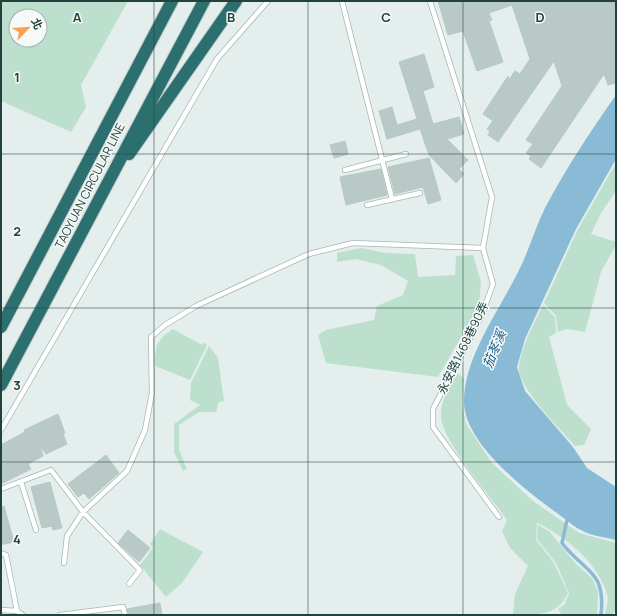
<svg xmlns="http://www.w3.org/2000/svg" width="617" height="616" font-family="Manrope,'Noto Sans TC',sans-serif">
  <style>
    .green { fill: #bce0cd; fill-rule: evenodd }
    .water { fill: #8abbd6 }
    .lines { fill: none; stroke-linecap: round; stroke-linejoin: round }
    .stream { stroke: #8abbd6; stroke-width: 3.5 }
    .building { fill: #b9c9c6; stroke: #b6c9c5 }
    .lane-casing { stroke: #a6b7b5; stroke-width: 6 }
    .highway-casing { stroke: #c1cac9; stroke-width: 14 }
    .lane { stroke: #fff; stroke-width: 4.5 }
    .highway { stroke: #2c6f6f; stroke-width: 12 }
    .grid { fill: none; stroke: #22413f; stroke-width: 1; stroke-opacity: 0.55 }
    .labels { text-anchor: middle; stroke-width: 3; stroke-linejoin: round; paint-order: stroke }
    .street-label { font-size: 12px; fill: #22413f; stroke: #f5faf9 }
    .water-label { font-size: 13px; font-style: italic; fill: #185a81; stroke: #f5faf9 }
    .grid-label { font-size: 13px; text-anchor: middle; font-weight: bold; fill: #22413f; stroke: #f5faf9; stroke-width: 3; stroke-linejoin: round; paint-order: stroke }
  </style>
  <rect width="100%" height="100%" fill="#e4eeec"/>
  <path class="green" d="M1,1H128L81,85L86,107L71,132L1,101ZM16,16H40V40H16Z
    M616,163V191L601,213L591,234L616,242V245L601,272L585,332L567,329L558,332L556,316L544,303L577,231Z
    M361,248L386,253L415,254L418,277L455,275L456,256L473,255L481,282L479,306L438,377L326,363L318,335L326,330L374,320L377,306L403,295L408,281L381,265L356,259L337,262V253Z
    M543,305L555,317L556,333L549,337L567,405L591,429L584,445L575,446C561,430 516,386 519,366C522,345 534,324 543,305Z
    M173,329L202,345L204,342L207,345L190,380L155,366C155,347 156,340 173,329Z
    M209,346L218,358L224,401L219,402L216,412H199L179,425V450L187,469L183,471L174,452V424L200,405L190,400L191,383Z
    M457,373L464,378L462,404L466,424L492,463L533,501L579,533L616,543V611L610,615H605C606,609 609,599 607,594C598,563 565,536 537,523L536,540L554,563L568,593C558,616 536,615 513,615L515,594L528,566L510,548L502,531L507,520C492,498 441,440 441,416C440,401 451,386 457,373Z
    M538,525L549,531L576,564L592,578L598,592L597,615H562L558,609L565,604L569,593L556,563L537,539Z
    M160,529L203,552L182,583L166,597L140,565L153,548L150,544Z"/>
  <path class="water" d="M616,95V159L576,229L525,339L517,367L525,391L573,447L587,468L616,487V540C605,537 591,536 581,530C574,527 568,521 561,516C530,494 464,444 464,402C464,357 499,311 518,272C529,251 535,228 545,208C566,168 590,132 616,95Z"/>
  <g class="lines">
    <path class="stream" d="M567,520L562,543C585,573 606,570 601,615"/>
  </g>
  <path class="building" d="M438,1H616V83L608,85L604,74L541,168L529,159L531,156L526,153L533,144L526,140L562,86L554,61L498,142L488,135L490,131L487,129L493,121L483,114L508,76L509,80L515,71L520,74L530,59L512,5L489,13L492,20L489,21L503,62L477,71L463,31L448,35Z
    M424,54L434,87L423,91L433,124L459,117L464,134L447,139L468,160L459,169L464,174L456,183L429,155L420,129L387,139L379,111L392,107L397,125L417,119L399,62Z
    M345,141L348,154L334,158L330,145Z
    M429,158L441,200L428,204L423,187L395,194L388,167Z
    M381,169L387,195L346,205L340,177Z
    M58,414L65,433L63,434L67,444L46,454L40,446L43,456L28,464L31,469L1,484V445L25,432L24,430Z
    M106,455L119,473L89,499L84,493L78,497L68,484Z
    M50,482L62,528L53,530L52,526L42,528L31,487Z
    M4,506L14,542L5,544H1V507Z
    M128,530L150,548L139,562L118,543Z
    M160,603L162,615H129L127,609Z"/>
  <g class="lines">
    <g class="lane-casing">
      <path id="lane" d="M342,1L392,199
        M430,1L492,197L483,248L493,284L481,317L433,409V427L499,517
        M345,170L406,154
        M367,205L420,193
        M1,430L217,59L268,1
        M21,482L36,530
        M1,489L51,470L83,512L140,570L129,584
        M1,553L6,555L17,611
        M64,563L67,536L83,512L127,471L145,430L152,393L151,337L165,325L196,306L309,254L353,243L483,248
        M1,610L17,611L23,615
        M60,615L123,607L125,615"/>
    </g>
    <g class="highway-casing">
      <path id="highway" d="M129,154L236,1
        M1,327L172,1
        M1,385L204,1"/>
    </g>
    <use href="#lane" class="lane"/>
    <use href="#highway" class="highway"/>
  </g>
  <path class="grid" d="M154,1V615M308,1V615M463,1V615M1,154H616M1,308H616M1,462H616"/>
  <g class="labels">
    <g class="street-label">
      <text transform="translate(90 186) rotate(-63)" y="4">TAOYUAN CIRCULAR LINE</text>
      <text transform="translate(463 348) rotate(-64)" y="4">永安路1468巷90弄</text>
    </g>
    <g class="water-label">
      <text transform="translate(494 349) rotate(-68)" y="5">茄苳溪</text>
    </g>
  </g>
  <g class="grid-label">
    <text x="77" y="22">A</text>
    <text x="231" y="22">B</text>
    <text x="386" y="22">C</text>
    <text x="540" y="22">D</text>
    <text x="17" y="82">1</text>
    <text x="17" y="236">2</text>
    <text x="17" y="390">3</text>
    <text x="17" y="544">4</text>
  </g>
  <rect width="617" height="616" fill="none" stroke="#22413f" stroke-width="4"/>
  <g transform="translate(28 28) rotate(65)"><circle r="19" fill="#f5faf9" stroke="#a1b0af"/>
  <path d="M0-3L7 15L0 10L-7 15Z" fill="#f9a058"/>
  <text y="-6" font-size="11" font-weight="bold" text-anchor="middle" fill="#22413f">北</text>
  </g>
</svg>
